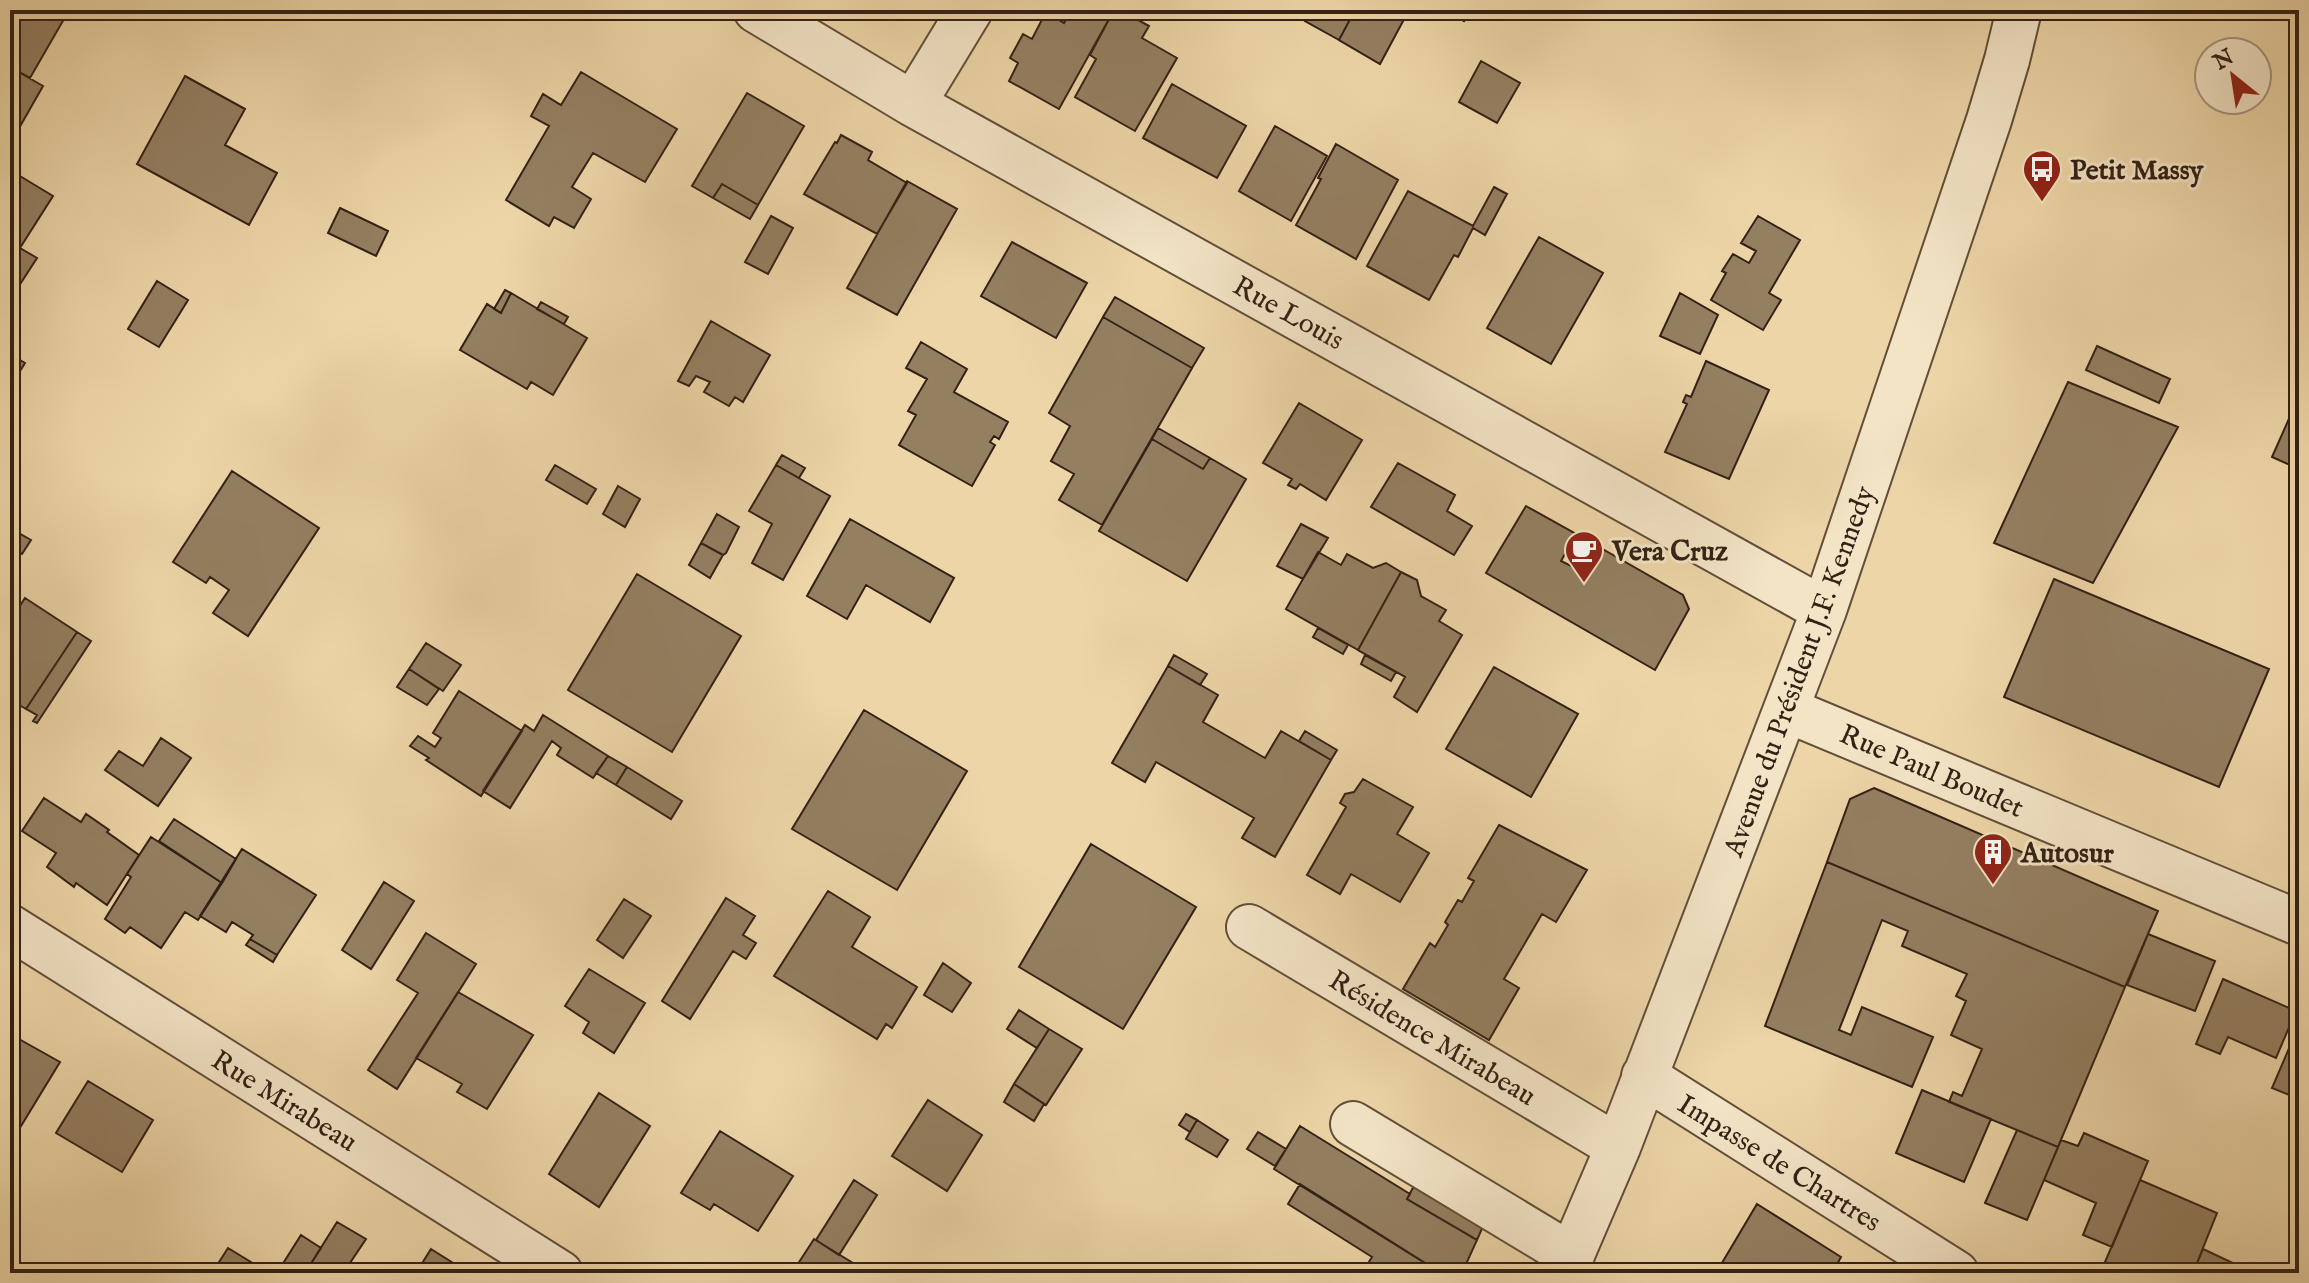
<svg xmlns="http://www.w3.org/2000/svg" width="2309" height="1283" font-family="'IM FELL English',serif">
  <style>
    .building { fill: #947f61; stroke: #332115; stroke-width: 2 }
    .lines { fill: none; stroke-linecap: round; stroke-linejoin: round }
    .minor-casing { stroke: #624e3a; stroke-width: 48 }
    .minor { stroke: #f3e4c6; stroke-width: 44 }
    .labels { text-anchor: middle; stroke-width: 6; stroke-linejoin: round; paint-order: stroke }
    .poi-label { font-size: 28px; font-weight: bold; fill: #332115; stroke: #f3e4c6; text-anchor: start }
    .street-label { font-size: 28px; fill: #332115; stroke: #f3e4c6 }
  </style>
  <rect width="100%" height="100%" fill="#edd5a7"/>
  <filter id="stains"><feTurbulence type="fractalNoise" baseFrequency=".0025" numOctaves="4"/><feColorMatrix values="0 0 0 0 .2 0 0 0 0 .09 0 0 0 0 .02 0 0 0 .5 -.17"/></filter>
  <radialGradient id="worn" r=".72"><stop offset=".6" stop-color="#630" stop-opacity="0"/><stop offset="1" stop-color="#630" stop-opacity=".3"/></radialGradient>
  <path class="building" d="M10,10H78L64,19L30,78L10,67Z
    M1071,10H1114L1059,109L1009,81L1018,63L1010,58L1023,34L1032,39L1046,12L1064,23Z
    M1114,10H1120L1149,26L1142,38L1177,58L1135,131L1075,97L1096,59L1090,55Z
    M1311,10H1355L1339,40L1305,21Z
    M1355,10H1409L1380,64L1339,40Z
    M1445,10H1470L1464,21Z
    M1481,61L1520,83L1497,123L1459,102Z
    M10,67L43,86L10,144Z
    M581,72L677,129L645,182L593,153L572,187L591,199L574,228L554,217L549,226L506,200L549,126L531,116L543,94L561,105Z
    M185,76L245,109L225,145L277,173L249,225L137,164Z
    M1172,84L1246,126L1217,178L1143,138Z
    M747,93L804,126L758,205L722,184L713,198L692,186Z
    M1275,126L1327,156L1291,221L1239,191Z
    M841,135L872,152L868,160L907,183L877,234L804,194L835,142L837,143Z
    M1336,144L1398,180L1356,259L1296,225L1321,179L1318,178Z
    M10,170L53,196L20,248L37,258L13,295L10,293Z
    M907,181L957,209L897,315L847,288Z
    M722,184L758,205L750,219L713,198Z
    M1494,187L1507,194L1485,235L1473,228L1458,257L1454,255L1429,300L1367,266L1408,191L1473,226Z
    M340,208L388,231L376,256L328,233Z
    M771,216L793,228L768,274L745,262Z
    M1758,216L1800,240L1769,293L1781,300L1763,330L1711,300L1726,273L1722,271L1733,254L1749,263L1756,251L1741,243Z
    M1539,237L1603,273L1551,364L1487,328Z
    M1012,242L1087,283L1056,338L981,296Z
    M157,281L188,300L159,347L128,329Z
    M505,290L511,293L501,313L494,309Z
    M511,293L587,338L553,395L531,382L527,389L460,350L487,304L501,313Z
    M1680,293L1718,315L1700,354L1660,336Z
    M1115,297L1204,348L1192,368L1103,317Z
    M541,302L568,317L564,324L537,309Z
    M1103,317L1192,368L1102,525L1059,500L1074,474L1051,461L1070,426L1049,413Z
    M711,321L770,355L743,402L735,397L729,406L704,392L710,382L696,376L689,386L678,381Z
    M921,342L967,369L954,392L1008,422L999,439L994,436L990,442L995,445L972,486L899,445L916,415L908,411L927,379L906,368Z
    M2097,346L2170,379L2159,403L2086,370Z
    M10,354L25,363L10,387Z
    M1706,361L1769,390L1729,479L1665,452L1687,404L1683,402L1686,395L1691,397Z
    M2068,382L2178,427L2093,583L1994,543Z
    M2299,396V469L2272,457Z
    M1299,403L1362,440L1326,500L1300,484L1296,489L1288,485L1292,479L1263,463Z
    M1158,428L1210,458L1203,469L1152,439Z
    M1152,439L1203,469L1210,458L1246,479L1187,581L1099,531Z
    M782,455L805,468L799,478L776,465Z
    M1398,463L1455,495L1447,511L1472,526L1454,555L1371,507Z
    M555,465L596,489L587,504L546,480Z
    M776,465L830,496L783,580L752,563L772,524L749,511Z
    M232,471L319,528L248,636L213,613L229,590L210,577L206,583L173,562Z
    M618,486L640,499L625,527L603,514Z
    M1526,506L1576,534L1561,561L1571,566L1577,555L1583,558L1592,543L1683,595L1689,609L1655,670L1486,573Z
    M717,514L739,527L726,553L723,555L701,543Z
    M850,519L954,578L930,622L866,585L847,619L807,596Z
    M1301,524L1328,538L1303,579L1277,566Z
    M10,528L31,540L22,554L16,551L20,543L17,541L10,552Z
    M701,543L723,555L710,578L689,565Z
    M1318,552L1341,565L1347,554L1373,568L1386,563L1401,572L1358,650L1286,609Z
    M1401,572L1417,580L1421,596L1446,610L1439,621L1462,635L1417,712L1394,697L1405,677L1358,650Z
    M637,574L741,636L672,752L568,690Z
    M2054,579L2269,669L2219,787L2004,697Z
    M25,598L77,632L26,709L14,702L10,708V621Z
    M1318,628L1348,645L1343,654L1313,637Z
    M77,632L91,641L37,723L33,721L37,715L26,709Z
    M426,643L461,665L443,691L409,669Z
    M1174,655L1207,674L1200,685L1168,666Z
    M1365,655L1396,672L1391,681L1361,664Z
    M1168,666L1218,695L1203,722L1265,758L1281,731L1331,760L1275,857L1242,838L1254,818L1156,762L1145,782L1112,763Z
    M1494,667L1578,714L1531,797L1446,749Z
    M409,669L439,689L427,705L397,687Z
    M459,691L522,731L481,796L426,760L429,758L410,746L418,736L435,747L441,738L433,733Z
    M864,710L967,771L897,890L792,829Z
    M543,715L608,756L593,778L557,755L561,748L552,741L510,808L483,791L525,725L534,731Z
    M1305,731L1337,750L1331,760L1299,741Z
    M161,738L191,758L158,806L105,770L119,751L143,766Z
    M608,756L627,767L616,785L596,773Z
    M627,767L682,801L671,819L616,785Z
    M1363,779L1413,807L1397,834L1429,853L1400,902L1351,874L1340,894L1307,875L1346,807L1340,803L1345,794L1354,792Z
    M1874,788L2158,911L2125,987L1827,862L1850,799Z
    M44,798L81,822L86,814L109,830L107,832L139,855L107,905L76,883L74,887L47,867L56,853L22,831Z
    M174,819L236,859L222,883L159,841Z
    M1499,825L1587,870L1556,922L1542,914L1504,979L1519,988L1489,1040L1403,989L1430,943L1435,947L1448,925L1445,922L1458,900L1462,902L1474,881L1468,878Z
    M151,837L222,883L198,920L185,912L161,948L130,927L125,933L105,919L131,877L127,874Z
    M1091,844L1196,907L1123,1029L1019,967Z
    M242,849L316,895L277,955L250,939L253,935L232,922L226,932L200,916Z
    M1827,862L2125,987L2058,1147L1949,1102L1953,1092L1962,1096L1982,1049L1951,1035L1966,1001L1956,996L1967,974L1902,946L1908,931L1882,920L1839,1030L1851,1035L1862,1007L1933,1037L1912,1087L1765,1026Z
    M384,882L414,901L371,969L342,950Z
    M828,891L870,917L852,947L917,987L892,1028L886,1024L877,1039L774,976Z
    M726,898L755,916L743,935L756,943L746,959L733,951L690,1019L662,1001Z
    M624,899L651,916L623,958L597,940Z
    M426,933L476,964L397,1089L368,1070L418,993L397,980Z
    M2148,934L2215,961L2195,1011L2127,985Z
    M250,939L277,955L273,962L246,945Z
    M943,963L971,983L952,1012L924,995Z
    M589,969L645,1003L614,1053L583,1033L589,1022L565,1006Z
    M2223,979L2296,1011L2276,1058L2228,1037L2220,1054L2196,1044Z
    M458,992L533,1035L487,1109L457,1092L462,1084L416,1058Z
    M1019,1010L1049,1029L1037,1048L1007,1029Z
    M2299,1025V1099L2272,1088Z
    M1049,1029L1082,1049L1046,1105L1014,1084Z
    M10,1034L60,1062L21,1126L10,1119Z
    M88,1081L153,1120L122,1172L56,1133Z
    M1014,1084L1044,1104L1034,1121L1004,1102Z
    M1922,1090L1991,1119L1964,1182L1896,1153Z
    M599,1093L650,1126L599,1207L549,1174Z
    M928,1100L982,1135L947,1191L892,1156Z
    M1186,1114L1197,1120L1190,1132L1179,1125Z
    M1197,1120L1228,1140L1217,1157L1186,1139Z
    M1300,1126L1410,1194L1407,1199L1477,1240L1462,1273H1441L1274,1169Z
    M2017,1130L2058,1147L2027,1220L1985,1203Z
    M720,1131L793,1176L758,1231L714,1204L710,1210L681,1193Z
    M1258,1132L1286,1149L1275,1166L1247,1149Z
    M2084,1133L2148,1161L2112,1247L2083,1235L2096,1203L2044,1180L2061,1140L2078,1146Z
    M854,1180L877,1195L839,1255L816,1240Z
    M2140,1180L2217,1213L2193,1273H2163L2156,1270L2154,1273H2132L2105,1262Z
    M1416,1182L1484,1224L1477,1240L1407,1199Z
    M1300,1184L1441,1273H1362L1372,1257L1288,1204Z
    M1757,1204L1841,1257L1832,1273H1716Z
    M337,1222L366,1239L350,1263L366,1273H305Z
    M301,1235L321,1248L305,1273H277Z
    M814,1239L853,1263L868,1273H792Z
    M228,1248L269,1273H212Z
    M431,1249L469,1273H416Z
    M2203,1249L2254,1273H2193Z"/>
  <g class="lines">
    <g class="minor-casing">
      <path id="minor" d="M756,10L913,104L1824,610
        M913,104L970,10
        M1787,710L2299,923
        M10,927L560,1273
        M1249,927L1618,1147
        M1644,1076L1956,1273
        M1353,1124L1572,1256
        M1564,1273L1618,1147L1824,610L1989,120L2007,60L2019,10"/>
    </g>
    <use href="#minor" class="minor"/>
  </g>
  <defs>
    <g id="bus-pin" transform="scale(2)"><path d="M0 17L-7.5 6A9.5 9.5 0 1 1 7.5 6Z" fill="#8f2418" stroke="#f3e4c6"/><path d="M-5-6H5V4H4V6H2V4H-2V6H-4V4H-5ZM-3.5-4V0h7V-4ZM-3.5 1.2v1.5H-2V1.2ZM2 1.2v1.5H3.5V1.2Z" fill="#fff"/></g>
    <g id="cafe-pin" transform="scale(2)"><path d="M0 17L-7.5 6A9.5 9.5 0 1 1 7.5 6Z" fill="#8f2418" stroke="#f3e4c6"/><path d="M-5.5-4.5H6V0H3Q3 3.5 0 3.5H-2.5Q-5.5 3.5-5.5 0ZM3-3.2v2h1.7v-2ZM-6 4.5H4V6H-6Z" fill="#fff"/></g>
    <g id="building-pin" transform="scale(2)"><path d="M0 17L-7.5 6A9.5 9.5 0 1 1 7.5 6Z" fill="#8f2418" stroke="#f3e4c6"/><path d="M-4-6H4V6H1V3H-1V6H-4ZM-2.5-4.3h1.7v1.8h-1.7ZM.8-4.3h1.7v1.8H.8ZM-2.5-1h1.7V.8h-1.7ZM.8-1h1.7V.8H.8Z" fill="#fff"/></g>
  </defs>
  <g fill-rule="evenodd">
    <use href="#bus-pin" x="2042" y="169"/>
    <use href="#cafe-pin" x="1584" y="550"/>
    <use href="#building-pin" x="1993" y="852"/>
  </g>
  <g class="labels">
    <g class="poi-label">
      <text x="2070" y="179">Petit Massy</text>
      <text x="1612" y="560">Vera Cruz</text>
      <text x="2021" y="862">Autosur</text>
    </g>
    <g class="street-label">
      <text transform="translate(1289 312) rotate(29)" y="10">Rue Louis</text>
      <text transform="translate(1798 671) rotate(-70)" y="10">Avenue du Président J.F. Kennedy</text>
      <text transform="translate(1932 770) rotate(23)" y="10">Rue Paul Boudet</text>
      <text transform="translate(1433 1037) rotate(31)" y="10">Résidence Mirabeau</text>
      <text transform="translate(285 1100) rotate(32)" y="10">Rue Mirabeau</text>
      <text transform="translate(1780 1162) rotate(32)" y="10">Impasse de Chartres</text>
    </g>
  </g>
  <rect width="2309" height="1283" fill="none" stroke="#edd5a7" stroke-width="40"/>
  <rect x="12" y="12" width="2285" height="1259" fill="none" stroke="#332115" stroke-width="4"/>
  <rect x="20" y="20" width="2269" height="1243" fill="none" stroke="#332115" stroke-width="2"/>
  <g transform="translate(2233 76) rotate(330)"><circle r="38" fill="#f3e4c6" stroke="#a6967f" stroke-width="2"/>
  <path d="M0-6L14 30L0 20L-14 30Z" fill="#8f2418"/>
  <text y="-12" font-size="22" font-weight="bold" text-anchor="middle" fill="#332115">N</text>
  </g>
  <rect width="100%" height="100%" filter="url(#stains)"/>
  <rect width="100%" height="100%" fill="url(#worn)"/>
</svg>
